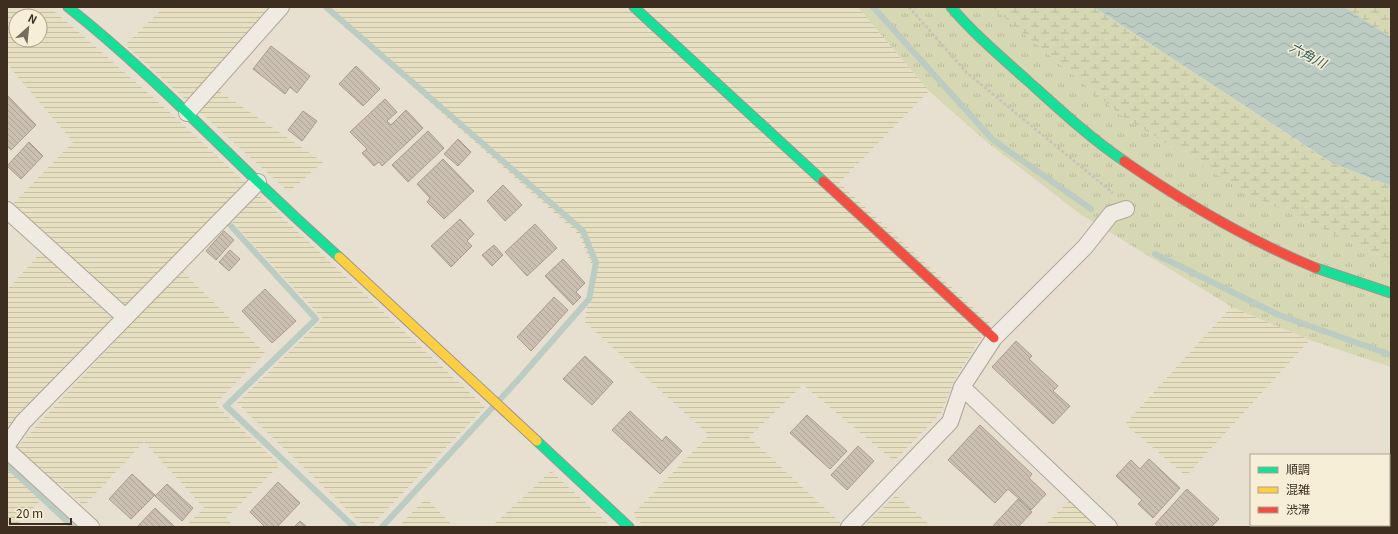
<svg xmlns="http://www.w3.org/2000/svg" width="1398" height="534" font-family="Georgia,'Noto Sans JP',serif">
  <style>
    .farmland { fill: url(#farmland-rules); fill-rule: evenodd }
    .grass { fill: url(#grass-tufts) }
    .wetland { fill: url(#wetland-marsh) }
    .water { fill: url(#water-waves) }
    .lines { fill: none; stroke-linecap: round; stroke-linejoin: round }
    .stream { stroke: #bcccc2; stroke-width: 6 }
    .building { fill: url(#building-back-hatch); stroke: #a89c90 }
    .street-casing { stroke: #ada599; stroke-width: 18 }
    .fast-casing { stroke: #9c958a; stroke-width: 11 }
    .slow-casing { stroke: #9c958a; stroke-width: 11 }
    .jam-casing { stroke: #9c958a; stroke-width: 11 }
    .path { stroke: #c8c2b9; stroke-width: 2.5; stroke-dasharray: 3 2; stroke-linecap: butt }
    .street { stroke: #efebe3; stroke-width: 16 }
    .fast { stroke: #16e098; stroke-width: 9 }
    .slow { stroke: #ffcf43; stroke-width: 9 }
    .jam { stroke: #f24e42; stroke-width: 9 }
    .labels { text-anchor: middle; stroke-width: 3; stroke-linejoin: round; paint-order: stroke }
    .water-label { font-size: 13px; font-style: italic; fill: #2f5d5a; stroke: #f7eed8 }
  </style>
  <defs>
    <pattern id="farmland-rules" width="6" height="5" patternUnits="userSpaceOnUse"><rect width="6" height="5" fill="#e6dfc2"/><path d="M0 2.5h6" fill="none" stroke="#c6c0a6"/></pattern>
    <pattern id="grass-tufts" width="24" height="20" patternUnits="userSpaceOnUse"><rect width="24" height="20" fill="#d6d7b3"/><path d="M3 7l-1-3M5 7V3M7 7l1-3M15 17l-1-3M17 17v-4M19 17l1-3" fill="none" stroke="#b9b99a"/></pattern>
    <pattern id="wetland-marsh" width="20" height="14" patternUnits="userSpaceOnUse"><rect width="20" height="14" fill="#d6d7b3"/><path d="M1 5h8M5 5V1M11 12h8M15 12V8" fill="none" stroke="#b9b99a"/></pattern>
    <pattern id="water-waves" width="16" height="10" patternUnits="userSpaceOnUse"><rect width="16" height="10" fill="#bcccc2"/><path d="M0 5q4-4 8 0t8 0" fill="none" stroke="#a2b0a6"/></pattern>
    <pattern id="building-back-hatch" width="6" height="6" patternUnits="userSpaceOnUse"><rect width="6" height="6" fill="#cbbfb2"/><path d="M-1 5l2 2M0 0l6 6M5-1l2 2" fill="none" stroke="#afa499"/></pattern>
  </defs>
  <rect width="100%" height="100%" fill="#e7e0d1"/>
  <path class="farmland" d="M7,7H49L80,33L175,117L485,407L370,527H365L237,403L323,319L223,212L7,427V290L43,250L7,210L73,142L7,64ZM16,16H40V40H16Z
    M164,7H274L207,83L323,162L289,192L125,45Z
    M323,7H858L929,91L839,183L990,323L955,379L941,413L894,461L803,385L749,437L842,524L838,527H644L633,514L709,435L585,322L592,266L579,235Z
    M181,270L265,353L215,404L280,465L226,518L235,527H185L204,508L144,442L84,506L58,482L15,527H7V458Z
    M1231,307L1310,340L1186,476L1125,424Z
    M551,471L612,527H491Z
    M896,495L932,527H863Z
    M426,498L454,527H398Z
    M1070,500L1098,527H1043Z"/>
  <path class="grass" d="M858,7H992L1122,116L1250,195L1391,260V367L1310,340L1232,307L1080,214L987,142L929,91Z"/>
  <path class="wetland" d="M992,7H1094L1331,163L1391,186V260L1250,195L1122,116Z
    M1344,7H1391V37Z"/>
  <path class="water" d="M1094,7H1344L1391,37V186L1332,163Z"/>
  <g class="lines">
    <path class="stream" d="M326,7L583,231L596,263L589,299L517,381L382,527
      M873,7L993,140L1091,209
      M231,226L316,319L226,406L354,527
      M1155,254L1279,315L1391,355
      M7,465L73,527"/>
  </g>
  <path class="building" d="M271,46L310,76L297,93L290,87L285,94L253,69Z
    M356,66L380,89L363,106L339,84Z
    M7,95L36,125L11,150L7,146Z
    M385,99L397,112L387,121L391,125L406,110L423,128L382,166L379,162L374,166L362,153L367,149L350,132Z
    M303,111L317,121L302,141L288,130Z
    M428,131L444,148L408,182L392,165Z
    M458,139L471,152L458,166L444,154Z
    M29,142L43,156L21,179L7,166Z
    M443,159L474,191L444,219L427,202L430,198L417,184Z
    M503,185L522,205L505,221L487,201Z
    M460,219L474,234L467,241L472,246L451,267L431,246Z
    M535,224L557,248L527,276L505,252Z
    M224,231L234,240L216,260L206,251Z
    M494,245L503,255L492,266L482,255Z
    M230,250L240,259L229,271L219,262Z
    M563,259L585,283L576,292L581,297L573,305L545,276Z
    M265,289L296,321L272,343L242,311Z
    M554,297L568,310L531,351L517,337Z
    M1016,341L1032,356L1029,359L1058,386L1053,391L1070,406L1053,424L992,367Z
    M585,356L613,382L592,405L563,379Z
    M630,411L662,441L666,436L682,451L660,474L612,430Z
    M807,415L847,451L830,469L790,433Z
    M980,425L1032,474L1029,478L1046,494L1031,510L1008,489L995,503L948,460Z
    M858,446L874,461L847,490L831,475Z
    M1149,459L1180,488L1153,518L1138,504L1142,500L1116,476L1131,460L1140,469Z
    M132,474L155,495L131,519L109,499Z
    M278,482L300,503L277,527H265L250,512Z
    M167,484L193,508L182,521L155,496Z
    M1187,489L1219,519L1211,527H1159L1155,524Z
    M1018,499L1032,512L1018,527H992Z
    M155,508L174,526L172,527H137Z
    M300,521L307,527H294Z"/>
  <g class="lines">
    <g class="street-casing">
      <path id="street" d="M187,113L281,7
        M7,210L125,317
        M962,387L1109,527
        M7,445L23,422L258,182
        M7,450L91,527
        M849,527L950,422L962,387L994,338L1085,247L1111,214L1126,209"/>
    </g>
    <g class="fast-casing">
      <path id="fast" d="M68,7C135,60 195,121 256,180C283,206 311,232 339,257
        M634,7L823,181
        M951,7C974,34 1001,57 1028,81C1059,109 1090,138 1124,161
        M1316,268L1391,293
        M537,441L629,527"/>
    </g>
    <g class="slow-casing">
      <path id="slow" d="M339,257L537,441"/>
    </g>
    <g class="jam-casing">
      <path id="jam" d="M1124,161C1185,203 1248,240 1316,268
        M823,181L994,338"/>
    </g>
    <path class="path" d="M909,7L966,72L1113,193"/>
    <use href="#street" class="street"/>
    <use href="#fast" class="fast"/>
    <use href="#slow" class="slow"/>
    <use href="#jam" class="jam"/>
  </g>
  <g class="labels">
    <g class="water-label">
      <text transform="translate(1308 55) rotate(28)" y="5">六角川</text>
    </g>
  </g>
  <rect width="1398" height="534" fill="none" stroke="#3d2e20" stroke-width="16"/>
  <rect x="1250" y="454" width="140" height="72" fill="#f7eed8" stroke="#ada18e"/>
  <rect x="1258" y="467" width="20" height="6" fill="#16e098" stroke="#ada18e"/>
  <text x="1286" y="474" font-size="12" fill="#3d2e20">順調</text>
  <rect x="1258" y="487" width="20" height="6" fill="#ffcf43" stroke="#ada18e"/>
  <text x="1286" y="494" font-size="12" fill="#3d2e20">混雑</text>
  <rect x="1258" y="507" width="20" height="6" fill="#f24e42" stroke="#ada18e"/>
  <text x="1286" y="514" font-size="12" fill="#3d2e20">渋滞</text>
  <g transform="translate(28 28) rotate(27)"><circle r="19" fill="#f7eed8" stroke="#ada18e"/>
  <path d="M0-3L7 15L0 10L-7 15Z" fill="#786c5e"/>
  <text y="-6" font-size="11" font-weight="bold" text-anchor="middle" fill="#3d2e20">N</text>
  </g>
  <path d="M10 518v6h61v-6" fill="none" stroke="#3d2e20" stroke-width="2"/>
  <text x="16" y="518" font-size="12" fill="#3d2e20" stroke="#f7eed8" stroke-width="3" paint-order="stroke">20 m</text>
</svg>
